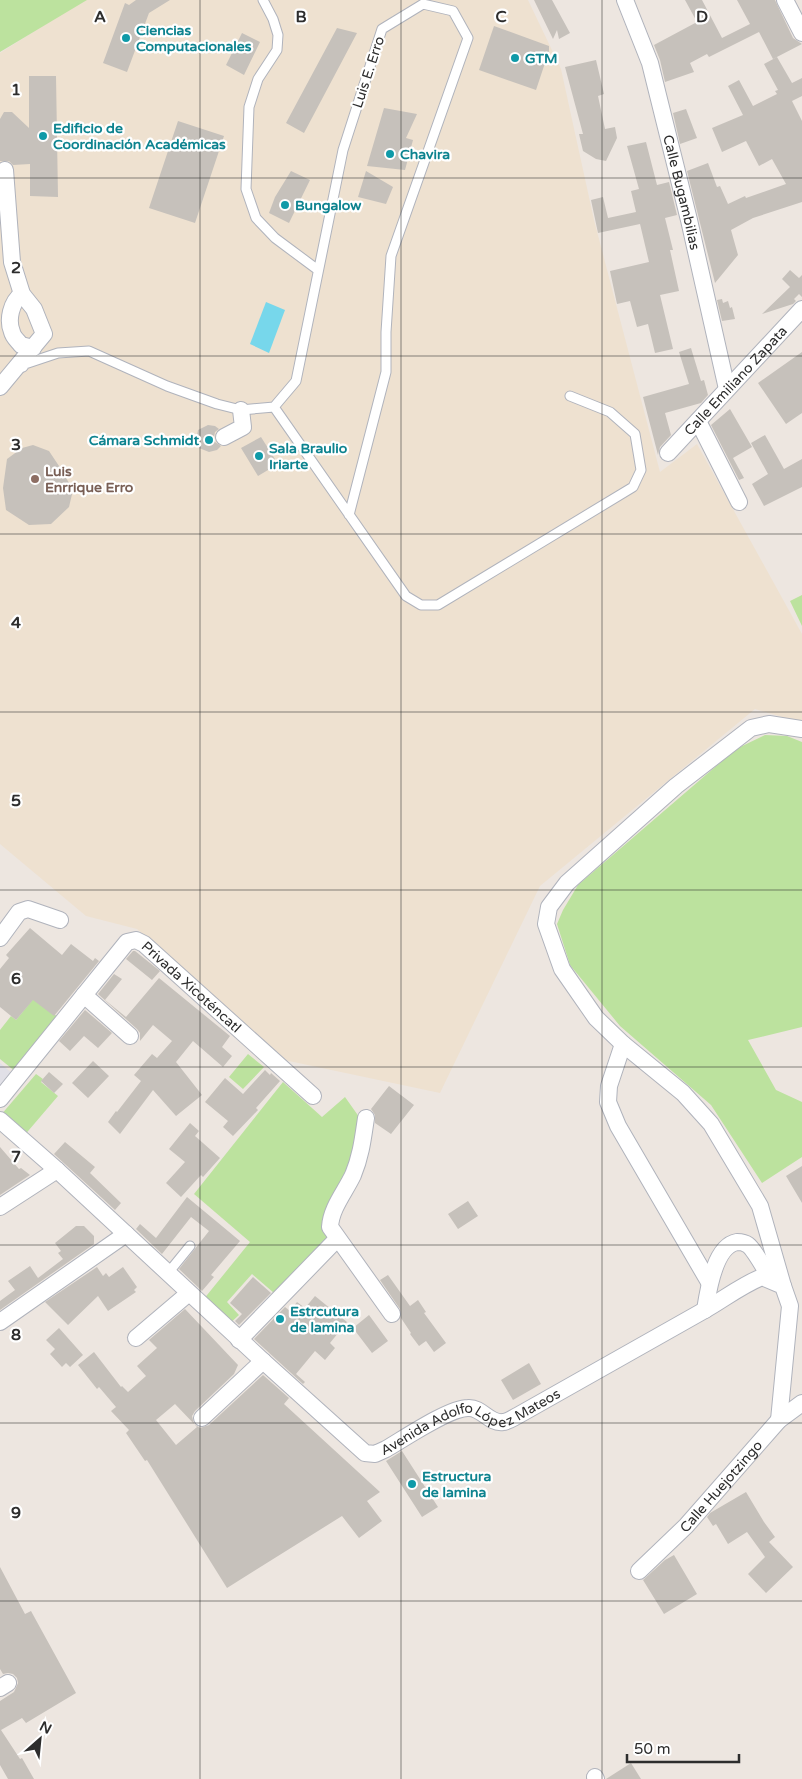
<svg xmlns="http://www.w3.org/2000/svg" width="802" height="1779" font-family="'Varela Round',sans-serif">
  <style>
    .industrial { fill: #e1e0e7 }
    .education { fill: #eee1d0 }
    .green { fill: #bce29e }
    .water { fill: #77d7eb }
    .building { fill: #c6c1bb; fill-rule: evenodd }
    .lines { fill: none; stroke-linecap: round; stroke-linejoin: round }
    .lane-casing { stroke: #b0b3bc; stroke-width: 11 }
    .street-casing { stroke: #b0b3bc; stroke-width: 18 }
    .lane { stroke: #fff; stroke-width: 9 }
    .street { stroke: #fff; stroke-width: 16 }
    .grid { fill: none; stroke: #2d2d2d; stroke-width: 1; stroke-opacity: 0.55 }
    .culture-dot { fill: #0f9aa8; stroke: #fff; stroke-width: 2 }
    .education-dot { fill: #8d6e63; stroke: #fff; stroke-width: 2 }
    .labels { text-anchor: middle; stroke-width: 4.5; stroke-linejoin: round; paint-order: stroke }
    .culture-label { font-size: 14px; font-weight: bold; fill: #0d838f; stroke: #fff; text-anchor: start }
    .street-label { font-size: 14px; fill: #2d2d2d; stroke: #fff }
    .education-label { font-size: 14px; font-weight: bold; fill: #785e54; stroke: #fff; text-anchor: start }
    .grid-label { font-size: 16px; text-anchor: middle; font-weight: bold; fill: #2d2d2d; stroke: #fff; stroke-width: 4.5; stroke-linejoin: round; paint-order: stroke }
  </style>
  <rect width="100%" height="100%" fill="#ede6e0"/>
  <path class="industrial" d="M0,1063L13,1074L0,1088Z"/>
  <path class="education" d="M84,0H528L561,69L594,220L660,472L697,444L802,634V723L755,709L540,886L440,1093L284,1060L137,929L86,916L0,844V53Z"/>
  <path class="green" d="M0,0H87L0,52Z
    M802,595V626L790,601Z
    M765,735L787,736L802,742V1027L748,1040L776,1090L802,1102V1157L762,1183L711,1105L620,1026L570,965L557,924L563,910L578,885L736,749Z
    M34,998L59,1018L16,1072L0,1059V1030L11,1016L16,1020Z
    M248,1054L264,1067L243,1089L229,1077Z
    M36,1074L43,1079L41,1082L58,1096L23,1137L0,1116Z
    M283,1082L322,1117L345,1097L362,1121L333,1239L274,1293L252,1274L227,1302L239,1315L228,1325L203,1300L250,1242L194,1194Z"/>
  <path class="water" d="M266,302L285,310L269,353L250,344Z"/>
  <path class="building" d="M136,0H170L149,13L127,72L103,63L125,3L129,5Z
    M534,0H552L570,33L559,39L557,30L553,39Z
    M685,0H702L722,38L750,24L737,0H775L793,38L802,44L773,59L759,32L709,57L707,54L690,63L694,72L665,82L660,60L654,45L697,22Z
    M494,26L549,46V51L536,90L479,70Z
    M337,28L357,33L304,133L286,123Z
    M242,33L260,42L244,75L226,65Z
    M777,57L792,83L802,78V96L792,101L802,121V202L753,218L731,230L738,255L715,283L687,171L708,163L717,187L720,186L728,204L745,196L746,198L786,184L772,159L759,166L746,141L722,152L712,128L743,115L728,86L739,80L753,106L777,94L775,91L778,90L764,64Z
    M596,60L604,94L598,96L605,129L615,127L617,138L606,161L596,159L583,151L579,134H583L565,67Z
    M29,76H56L58,197L30,196V164L13,165L9,161H0V119L4,112H12L29,128Z
    M384,108L417,114L406,138L413,140L405,170L367,166Z
    M686,109L697,138L680,144L673,113Z
    M178,121L224,136L195,223L149,208Z
    M646,142L657,185L669,182L677,215L665,218L673,250H670L679,291L660,295L673,349L655,353L648,324L637,327L630,301L617,304L610,271L649,262L640,224L598,233L591,200L603,197L608,218L636,212L631,191L639,189L627,146Z
    M291,171L310,180L289,223L269,213L275,197Z
    M366,171L393,187L386,204L358,197Z
    M790,270L799,278L802,275V297L799,294L794,299L796,301L793,304L762,314L790,287L782,279Z
    M722,299L723,303L728,301L730,308L732,307L735,319L722,321L717,300Z
    M691,348L701,381L704,380L708,395L701,403L665,413L671,435L660,447L658,455L643,397L689,384L679,352Z
    M802,352V413L786,424L758,383Z
    M730,409L752,447L733,458L744,478L739,480L711,425Z
    M208,425L215,426L219,429L215,432L214,437L215,442L221,446L217,450L209,452L199,448L196,441L198,430Z
    M765,435L784,469L802,459V487L764,506L752,484L768,474L751,443Z
    M261,437L278,464L258,476L241,448Z
    M33,445L49,451L61,469L73,490L69,507L51,524L29,525L6,510L3,488L7,459L22,448Z
    M30,928L62,955L71,944L93,961L95,958L99,961L54,1016L33,1000L16,1020L0,1007V969L9,958L6,955Z
    M133,951H135L160,971L152,980L126,959Z
    M114,974L122,979L105,1000L126,1017L159,978L230,1036L222,1047L232,1056L223,1067L193,1041L176,1062L202,1095L176,1116L153,1090L120,1134L108,1122L116,1111L117,1112L141,1081L134,1075L152,1054L157,1058L172,1041L153,1025L140,1041V1033L137,1029L98,994Z
    M85,1010L112,1033L98,1048L84,1036L70,1051L59,1041Z
    M93,1061L109,1076L88,1098L72,1083Z
    M265,1070L270,1075L271,1073L280,1081L256,1108L258,1110L233,1136L223,1127L228,1121L205,1102L225,1078L243,1094Z
    M49,1072L63,1084L54,1093L41,1081Z
    M389,1086L414,1105L391,1134L375,1123V1115L371,1109Z
    M190,1123L199,1131L195,1136L220,1158L203,1177L201,1175L181,1197L166,1183L185,1162L169,1149Z
    M65,1142L95,1167L90,1173L121,1203L115,1210L54,1154Z
    M0,1147L19,1169L21,1168L30,1175L0,1195Z
    M802,1166V1203L786,1176Z
    M187,1197L240,1241L211,1275L214,1277L202,1291L179,1269L209,1231L191,1217L162,1254L136,1229L140,1224L156,1238Z
    M468,1201L478,1216L458,1229L448,1214Z
    M76,1226H84L94,1236V1244L0,1310V1301L15,1290L8,1281L30,1266L38,1278L63,1259L58,1253L61,1251L55,1243Z
    M97,1267L103,1276L106,1273L109,1277L123,1267L137,1287L134,1290L136,1292L108,1311L98,1296L68,1325L45,1302Z
    M388,1275L410,1306L418,1300L426,1312L424,1313L446,1343L434,1352L426,1341L419,1346L410,1334L411,1333L401,1318L400,1309L380,1280Z
    M253,1277L271,1293L239,1325L235,1321L242,1314L230,1303Z
    M315,1296L347,1322L330,1343L335,1348L325,1360L315,1351L296,1374L305,1382L303,1384L254,1339L285,1307L290,1311L297,1302L305,1308Z
    M185,1309L238,1365L234,1374L195,1411L192,1416L194,1424L200,1428L209,1425L263,1375L289,1398L284,1404L380,1492L367,1501L382,1521L359,1538L342,1516L227,1588L147,1460L145,1461L126,1433L129,1430L111,1411L116,1407L99,1387L97,1389L78,1365L94,1352L121,1387L122,1386L128,1392L146,1376L137,1366L157,1348L149,1340ZM175,1404L197,1427L176,1445L156,1420Z
    M369,1315L388,1341L372,1353L353,1328Z
    M59,1328L83,1355L70,1367L66,1363L62,1367L50,1354L55,1349L46,1340Z
    M529,1363L541,1384L513,1400L501,1380Z
    M402,1451L438,1507L422,1517L386,1461Z
    M746,1492L764,1522L775,1537L769,1542L793,1567L766,1593L748,1574L765,1557L747,1532L728,1544L716,1524L713,1526L707,1517L710,1513Z
    M674,1555L697,1594L664,1614L643,1580L665,1560Z
    M0,1567L25,1614L31,1611L76,1693L26,1723L22,1718L1,1730L20,1759L22,1758L34,1779H8L0,1765V1701L14,1692L18,1683L17,1678L13,1674L8,1673L3,1674L0,1669Z
    M631,1763L641,1779H606Z"/>
  <g class="lines">
    <g class="lane-casing">
      <path id="lane" d="M263,0L273,19L278,35L277,50L258,79L249,107L246,189L256,218L275,238L318,270
        M23,367L25,364L58,353L89,351L167,386L217,404L241,410L274,407L296,381L343,150L382,29L423,4L453,11L468,38L391,256L386,332V372L349,515
        M274,407L406,596L421,605H438L633,487L641,470L635,434L610,412L570,396
        M168,1273L190,1246"/>
    </g>
    <g class="street-casing">
      <g id="street">
        <path id="s1" d="M625,0L650,63L689,220L727,389"/>
        <path d="M785,0L802,33"/>
        <path d="M22,294C11,302 7,320 12,332C13,337 18,341 21,345L33,348"/>
        <path d="M0,387L44,334L34,309L22,294L12,262L5,170"/>
        <path d="M698,421L739,502"/>
        <path d="M224,437L243,427L241,410"/>
        <path id="s2" d="M668,453L802,309"/>
        <path d="M0,938L19,912L28,909L60,920"/>
        <path d="M84,995L130,1036"/>
        <path d="M623,1044L609,1086L608,1102L618,1126L709,1282"/>
        <path id="s3" d="M0,1099L127,942L136,940L144,944L313,1096"/>
        <path d="M366,1118C363,1138 361,1156 353,1175C345,1192 331,1208 330,1227L392,1314"/>
        <path id="s4" d="M0,1120L57,1170L263,1361L365,1453L375,1454L386,1449C405,1438 449,1408 468,1408C482,1407 489,1424 503,1422C507,1422 513,1418 517,1416C578,1381 640,1346 703,1311C723,1300 740,1286 762,1277L783,1286L790,1306L779,1420"/>
        <path d="M0,1207L57,1170"/>
        <path d="M783,1286L760,1206L711,1124L683,1093L623,1044L596,1018L562,969L546,924L549,907L567,883L676,786L751,728L769,724L802,729"/>
        <path d="M705,1310C708,1292 714,1246 737,1242C741,1242 744,1242 748,1245C755,1250 766,1272 772,1280"/>
        <path d="M0,1322L126,1234"/>
        <path d="M136,1338L189,1293"/>
        <path d="M239,1340L337,1239"/>
        <path d="M202,1418L263,1361"/>
        <path id="s5" d="M639,1571L686,1526L779,1420L802,1403"/>
        <path d="M0,1688L8,1683"/>
        <path d="M595,1777L596,1779"/>
      </g>
    </g>
    <use href="#lane" class="lane"/>
    <use href="#street" class="street"/>
  </g>
  <path class="grid" d="M200,0V1779M401,0V1779M602,0V1779M0,178H802M0,356H802M0,534H802M0,712H802M0,890H802M0,1067H802M0,1245H802M0,1423H802M0,1601H802"/>
  <g class="culture-dot">
    <circle cx="126" cy="38" r="5"/>
    <circle cx="515" cy="58" r="5"/>
    <circle cx="43" cy="136" r="5"/>
    <circle cx="390" cy="154" r="5"/>
    <circle cx="285" cy="205" r="5"/>
    <circle cx="209" cy="440" r="5"/>
    <circle cx="259" cy="456" r="5"/>
    <circle cx="280" cy="1319" r="5"/>
    <circle cx="412" cy="1484" r="5"/>
  </g>
  <circle class="education-dot" cx="35" cy="479" r="5"/>
  <g class="labels">
    <g class="culture-label">
      <text x="136" y="35">Ciencias<tspan x="136" dy="16">Computacionales</tspan></text>
      <text x="525" y="63">GTM</text>
      <text x="53" y="133">Edificio de<tspan x="53" dy="16">Coordinación Académicas</tspan></text>
      <text x="400" y="159">Chavira</text>
      <text x="295" y="210">Bungalow</text>
      <text x="199" y="445" text-anchor="end">Cámara Schmidt</text>
      <text x="269" y="453">Sala Braulio<tspan x="269" dy="16">Iriarte</tspan></text>
      <text x="290" y="1316">Estrcutura<tspan x="290" dy="16">de lamina</tspan></text>
      <text x="422" y="1481">Estructura<tspan x="422" dy="16">de lamina</tspan></text>
    </g>
    <g class="street-label">
      <text transform="translate(368 72) rotate(-72)" y="5">Luis E. Erro</text>
      <text dy="5" stroke="none"><textPath href="#s1" startOffset="201">Calle Bugambilias</textPath></text>
      <text dy="5" stroke="none"><textPath href="#s2" startOffset="99">Calle Emiliano Zapata</textPath></text>
      <text dy="5" stroke="none"><textPath href="#s3" startOffset="284">Privada Xicoténcatl</textPath></text>
      <text dy="5" stroke="none"><textPath href="#s4" startOffset="611">Avenida Adolfo López Mateos</textPath></text>
      <text dy="5" stroke="none"><textPath href="#s5" startOffset="118">Calle Huejotzingo</textPath></text>
    </g>
    <g class="education-label">
      <text x="45" y="476">Luis<tspan x="45" dy="16">Enrrique Erro</tspan></text>
    </g>
  </g>
  <g class="grid-label">
    <text x="100" y="22">A</text>
    <text x="301" y="22">B</text>
    <text x="501" y="22">C</text>
    <text x="702" y="22">D</text>
    <text x="16" y="95">1</text>
    <text x="16" y="273">2</text>
    <text x="16" y="450">3</text>
    <text x="16" y="628">4</text>
    <text x="16" y="806">5</text>
    <text x="16" y="984">6</text>
    <text x="16" y="1162">7</text>
    <text x="16" y="1340">8</text>
    <text x="16" y="1518">9</text>
  </g>
  <g transform="translate(40 1739) rotate(27)" stroke="#ffffff" stroke-width="4" paint-order="stroke">
  <path d="M0-4L9 19L0 12L-9 19Z" fill="#2d2d2d"/>
  <text y="-8" font-size="14" font-weight="bold" text-anchor="middle" fill="#2d2d2d">N</text>
  </g>
  <path d="M627 1754v8h112v-8" fill="none" stroke="#2d2d2d" stroke-width="2.5"/>
  <text x="634" y="1754" font-size="15" fill="#2d2d2d" stroke="#ffffff" stroke-width="4" paint-order="stroke">50 m</text>
</svg>
